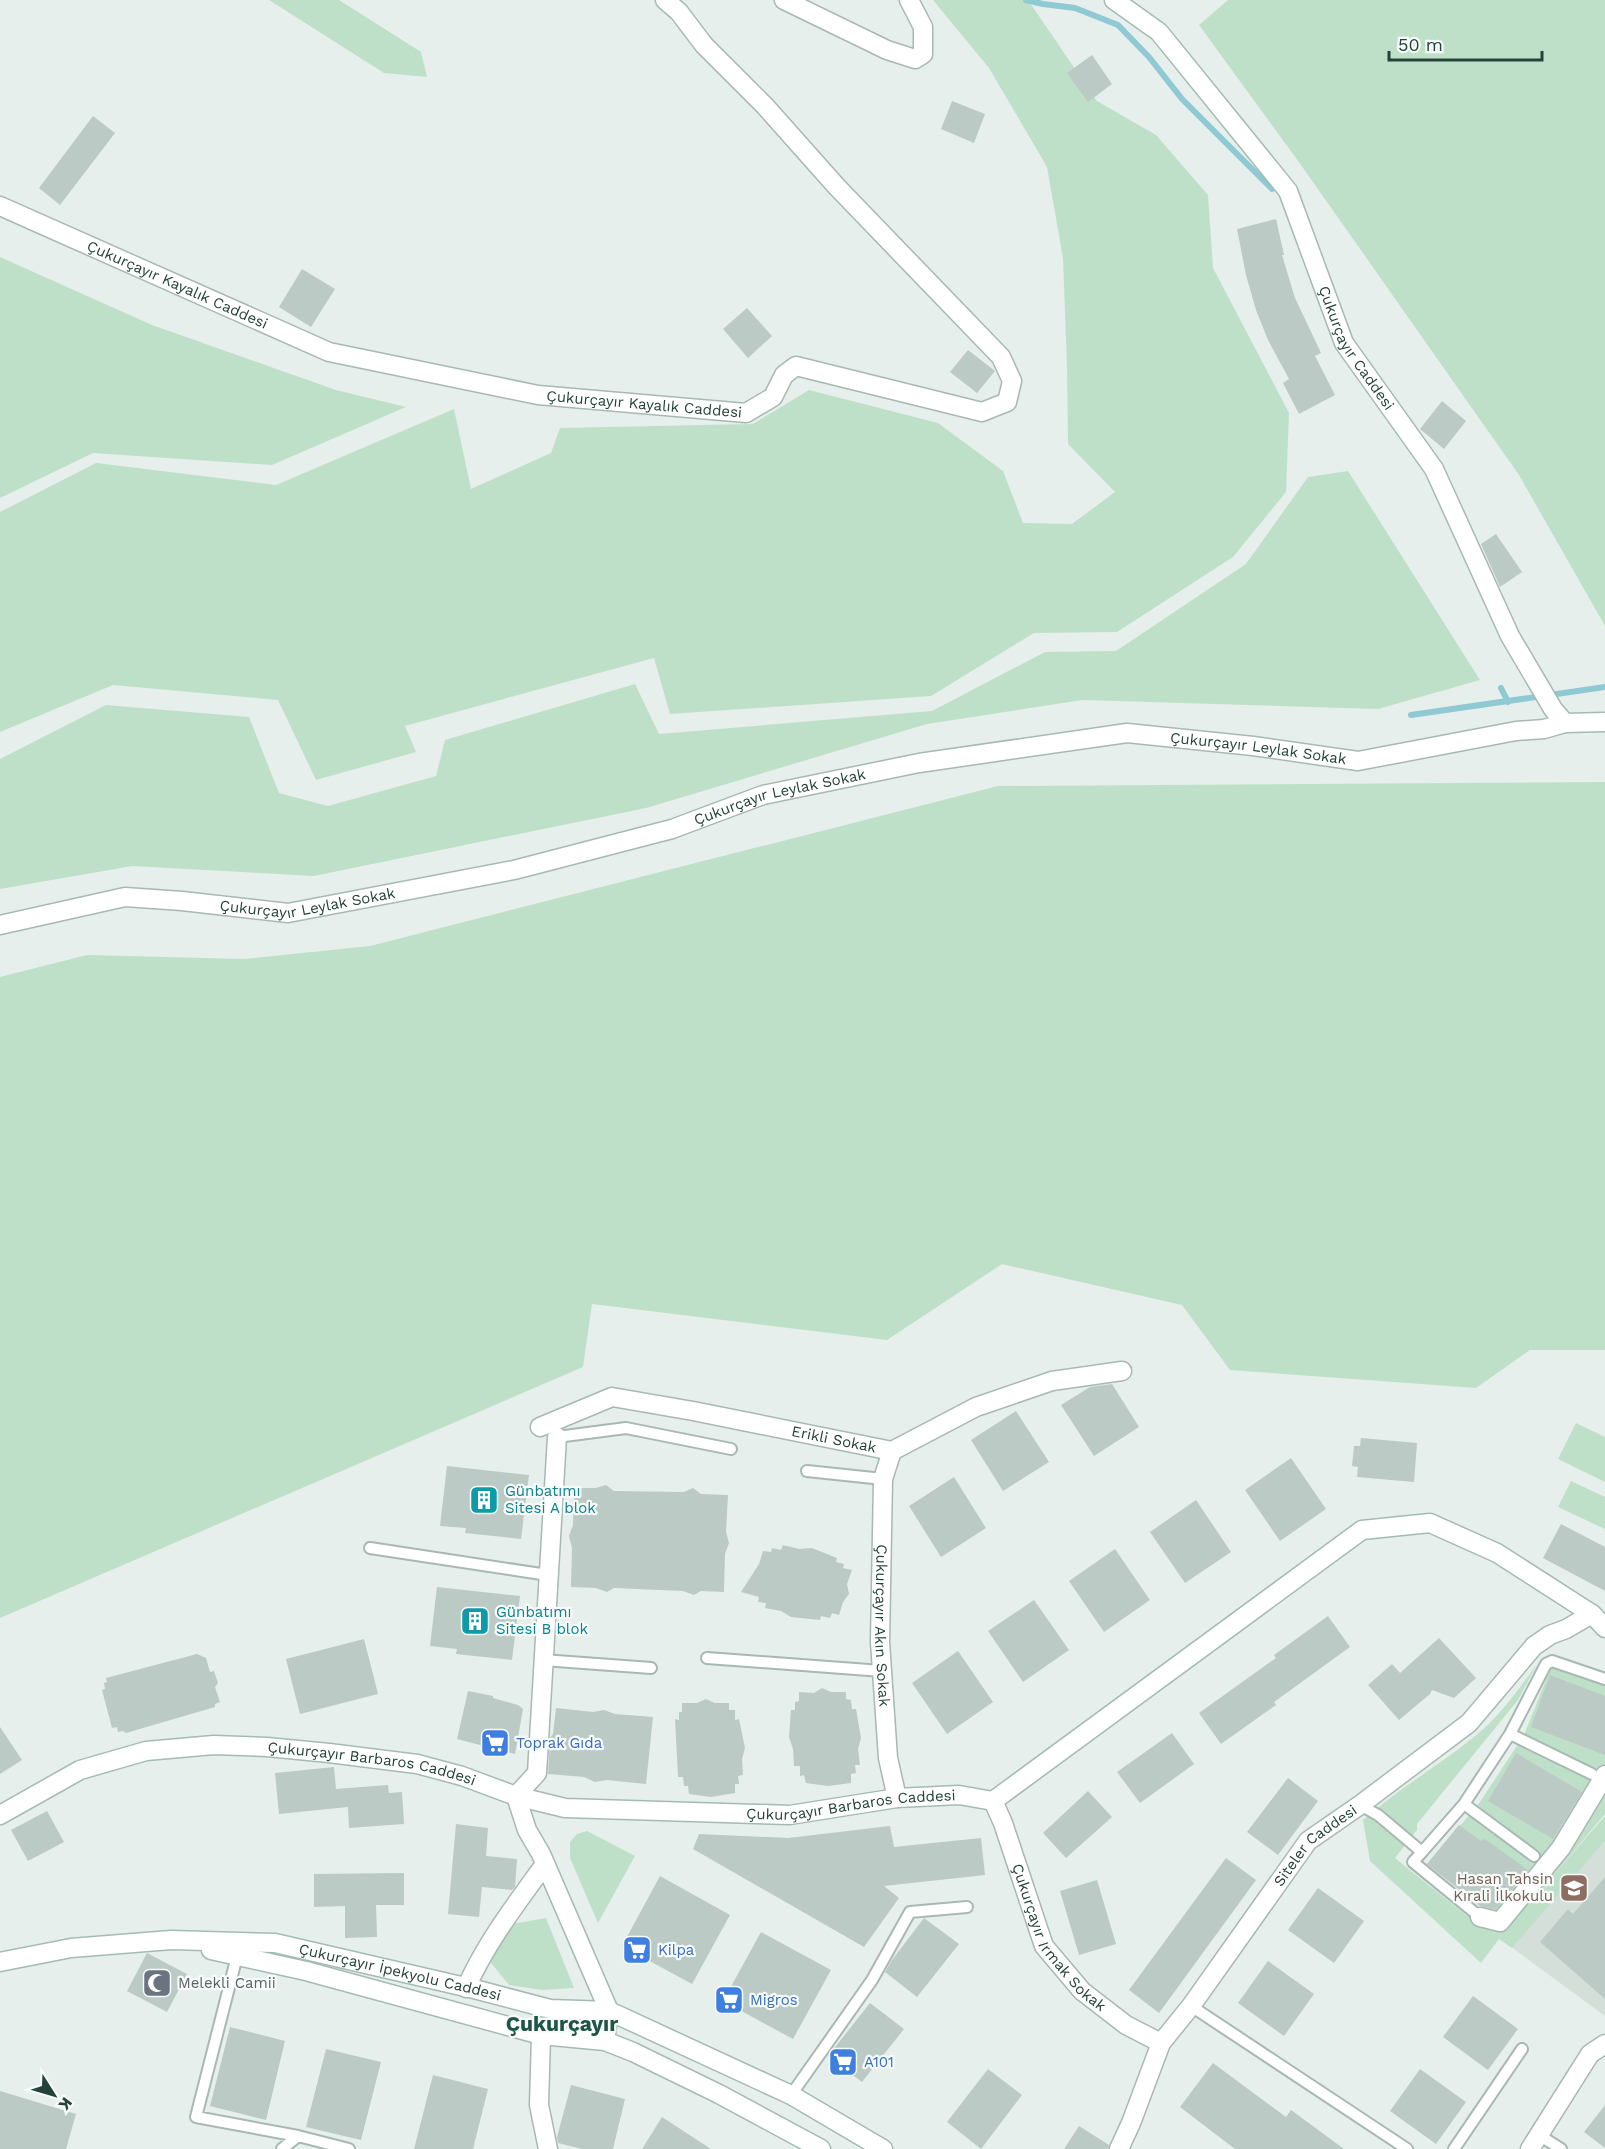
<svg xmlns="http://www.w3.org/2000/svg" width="1605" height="2149" font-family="'Work Sans',sans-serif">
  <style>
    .built { fill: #d4dfda }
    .green { fill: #bfe0c8 }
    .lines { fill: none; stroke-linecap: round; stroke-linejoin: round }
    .stream { stroke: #8ec9d4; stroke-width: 6 }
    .building { fill: #bbcac4 }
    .lane-casing { stroke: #a8b8b2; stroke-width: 14 }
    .street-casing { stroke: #a8b8b2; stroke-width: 21 }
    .secondary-casing { stroke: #a4bbb3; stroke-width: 21 }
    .lane { stroke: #fff; stroke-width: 10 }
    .street { stroke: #fff; stroke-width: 18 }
    .secondary { stroke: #fff; stroke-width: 18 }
    .labels { text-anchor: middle; stroke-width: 4.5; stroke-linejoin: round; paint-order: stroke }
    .street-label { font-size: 15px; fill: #24423a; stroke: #f7fbf9 }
    .culture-label { font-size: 15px; fill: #0d838f; stroke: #f7fbf9; text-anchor: start }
    .shop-label { font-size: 15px; fill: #366cbe; stroke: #f7fbf9; text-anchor: start }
    .education-label { font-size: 15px; fill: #785e54; stroke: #f7fbf9; text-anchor: end }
    .worship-label { font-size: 15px; fill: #5b616d; stroke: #f7fbf9; text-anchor: start }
    .district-label { font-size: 21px; font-weight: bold; fill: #1f5548; stroke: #f7fbf9 }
  </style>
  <rect width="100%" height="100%" fill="#e6efeb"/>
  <path class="built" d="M1605,1816V2016L1499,1938Z"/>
  <path class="green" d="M269,0H339L421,52L427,77L384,73Z
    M933,0H1028L1097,101L1156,135L1208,195L1213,268L1289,413L1286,492L1233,557L1117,632L1034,633L931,696L670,714L654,658L405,726L416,752L316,780L278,700L113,685L0,732V512L96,463L276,485L454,409L471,489L551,453L560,428L753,424L809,390L938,423L1003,471L1023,523L1072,524L1115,492L1068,444L1067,367L1063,258L1047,167L989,68Z
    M1228,0H1605V626L1519,475L1301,165L1199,25Z
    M0,257L152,325L336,390L406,407L272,465L93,453L0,498Z
    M1348,471L1480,680L1378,709L1082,700L927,724L646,808L314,876L132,866L0,889V759L106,705L249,717L279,793L328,806L436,776L445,740L635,684L659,734L932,711L1045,652L1116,651L1246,564L1308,477Z
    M1605,782V1350H1530L1476,1388L1230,1370L1182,1305L1002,1264L887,1340L592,1304L583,1367L0,1618V977L87,955L244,959L370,946L998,786Z
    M1576,1423L1605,1437V1482L1558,1459Z
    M1571,1481L1605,1497V1529L1558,1507Z
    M1537,1664L1518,1700L1417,1824V1830L1395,1858L1483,1929L1494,1917L1427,1864L1478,1805L1524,1735L1552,1665L1605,1685V1814L1545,1885L1605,1816V1841L1512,1948L1499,1939L1481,1963L1370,1861L1363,1820C1398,1789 1438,1766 1474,1737C1499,1717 1519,1689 1537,1664Z
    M587,1831L635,1856L598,1923L570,1858V1842L577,1834Z
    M546,1918L574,1988L542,1990L509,1985L487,1958L512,1924Z"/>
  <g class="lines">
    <path class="stream" d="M1026,0L1043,4L1075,8L1118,25L1149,57L1182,99L1272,189
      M1501,688L1508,702
      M1411,715L1605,687"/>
  </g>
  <path class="building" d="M1092,55L1112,84L1088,102L1067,73Z
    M952,101L985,114L974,143L941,129Z
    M93,116L115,133L60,205L39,188Z
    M1276,219L1284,255H1282L1295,298L1321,353L1315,356L1335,395L1299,414L1283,383L1289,379L1268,340L1256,310L1246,275L1237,229Z
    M302,269L335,289L311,327L279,307Z
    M747,308L772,336L748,358L723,329Z
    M968,350L995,371L977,393L950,372Z
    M1442,401L1466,421L1444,449L1420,429Z
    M1496,534L1522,572L1500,587L1481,544Z
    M1112,1384L1139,1427L1094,1456L1061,1405L1090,1387Z
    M1016,1411L1049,1462L1003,1491L971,1440Z
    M1361,1438L1417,1443L1414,1482L1357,1477L1358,1467L1352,1466L1354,1446H1360Z
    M1291,1458L1326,1509L1280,1541L1245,1490Z
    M447,1466L529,1475L521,1539L465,1533L466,1528L440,1526Z
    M954,1477L986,1528L941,1557L909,1506Z
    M606,1485L614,1491L684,1492L693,1488L701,1494L728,1495L726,1532L729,1543L725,1554L724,1592L701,1591L694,1595L683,1591L614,1588L607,1592L596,1588L571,1587L572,1548L569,1536L573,1525L574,1488H596Z
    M1196,1500L1231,1552L1185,1583L1150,1532Z
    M1561,1524L1605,1547V1591L1543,1558Z
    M783,1545L799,1549L812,1548L837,1558L836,1562L844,1564L843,1568L852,1570L847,1584L849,1594L843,1602L839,1615L832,1613L830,1618L821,1616L820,1620L791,1617L781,1611L765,1608L766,1603L758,1602L759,1597L741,1592L759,1564L763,1551L771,1552L772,1548L781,1550Z
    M1115,1549L1150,1600L1104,1632L1069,1581Z
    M437,1587L520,1596L512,1660L456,1654L457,1649L430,1646Z
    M1034,1600L1069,1650L1023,1682L988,1631Z
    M1328,1616L1350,1647L1274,1702L1276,1705L1221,1744L1199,1713L1276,1658L1274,1655Z
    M1439,1638L1476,1678L1454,1698L1432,1690L1430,1694L1399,1720L1368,1685L1392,1664L1400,1673Z
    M364,1639L378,1694L300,1714L286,1659Z
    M958,1651L993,1702L947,1734L912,1683Z
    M197,1654L206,1658L210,1672L214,1671L218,1683L215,1687L220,1702L215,1704V1707L126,1733L123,1731L118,1732L117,1727L112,1728L102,1690L105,1689L104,1683L107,1682L106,1678Z
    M1550,1675L1605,1696V1755L1531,1727Z
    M822,1688L831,1692H846V1699L851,1700L852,1709H856L861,1738L858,1749L860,1765H855L856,1773L851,1774V1783L828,1786L806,1783L804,1775L800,1776V1766H794L793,1749L789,1737L791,1710H795V1702L799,1701V1692L814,1693Z
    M468,1691L493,1696V1698L518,1705L523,1709L515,1754L457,1739Z
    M706,1699L715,1703H729V1710H735V1720L739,1719L745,1748L742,1759L743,1775L738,1776L739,1784H735V1793L711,1797L689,1794L688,1786H684L683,1777H678L675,1719L679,1720V1712H682V1703H697Z
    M556,1708L593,1712L604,1710L615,1714L653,1717L646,1784L607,1780L595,1782L584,1777L548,1774L550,1738L553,1734Z
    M0,1727L22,1760L0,1774Z
    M1172,1733L1194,1764L1140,1803L1117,1772Z
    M1516,1753L1582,1792L1553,1839L1488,1801Z
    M334,1767L336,1789L388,1785L389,1793L402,1792L404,1824L349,1828L348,1807L279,1814L275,1773Z
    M1288,1778L1318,1801L1278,1855L1247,1832Z
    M1088,1791L1112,1817L1066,1858L1043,1833Z
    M47,1811L64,1842L28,1861L11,1830Z
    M456,1824L488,1828L486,1856L517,1859L515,1887L512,1890L482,1887L479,1917L448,1914Z
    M1459,1825L1481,1841L1485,1839L1528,1870L1496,1909L1480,1906L1427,1864Z
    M890,1826L894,1847L981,1838L985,1875L884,1886L899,1898L864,1947L693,1849L699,1834L788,1838Z
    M1226,1858L1256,1880L1159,2013L1129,1990Z
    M404,1873V1905H376L377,1937L345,1938V1906L314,1907V1874Z
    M660,1876L730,1915L692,1984L622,1946Z
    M1605,1877V1999L1540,1942L1568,1909L1573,1914Z
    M1097,1880L1116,1944L1079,1955L1060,1891Z
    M1318,1888L1364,1921L1334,1963L1288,1930Z
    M924,1918L959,1944L917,1997L885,1972L892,1960Z
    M761,1932L831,1970L793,2039L723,2001Z
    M147,1953L187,1974L167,2012L127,1991Z
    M1268,1961L1314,1994L1284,2036L1238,2003Z
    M1473,1996L1518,2029L1488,2070L1443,2037Z
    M870,2003L904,2029L862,2082L828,2056Z
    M230,2027L285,2041L266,2120L210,2106Z
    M326,2049L381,2062L361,2140L306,2127Z
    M1213,2063L1286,2117L1291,2110L1344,2149H1235L1180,2107Z
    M988,2069L1022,2095L981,2149L947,2122Z
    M1420,2069L1466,2102L1436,2144L1390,2111Z
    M433,2075L488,2089L473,2149H414Z
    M571,2085L625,2099L613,2149H582L558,2143L557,2137Z
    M0,2091L76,2114L66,2149H0Z
    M1605,2105V2148L1584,2132Z
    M662,2117L711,2149H642Z
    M1079,2126L1109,2145L1108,2149H1064Z"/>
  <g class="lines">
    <g class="lane-casing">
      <path id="lane" d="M557,1437L626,1428L731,1449
        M807,1471L883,1479
        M370,1548L548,1575
        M707,1658L882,1671
        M543,1660L651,1668
        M1510,1734L1592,1774
        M1464,1804L1534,1856
        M1360,1805L1378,1815L1422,1852L1464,1804L1510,1734L1546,1664L1552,1661L1605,1679
        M1422,1852L1413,1862L1480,1917
        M237,1956L196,2117L298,2136L349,2149
        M1191,2006L1407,2149
        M791,2095L872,1980L910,1912L967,1907
        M1539,2135L1561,2149
        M282,2149L298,2136
        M1454,2149L1522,2049"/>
    </g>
    <g class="street-casing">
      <g id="street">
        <path d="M784,0L887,50L915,59L923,54V27L909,0"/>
        <path id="s1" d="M0,206L329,352L538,395L746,413L773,397L784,375L796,366L982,412L1007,402L1012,381L1001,357L837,187L765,106L704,45L679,12L665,0"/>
        <path id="s2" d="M0,925L125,897L182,901L288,913L514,870L672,829L763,795L919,763L1127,733L1253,746L1358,761L1516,731L1544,729L1565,723"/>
        <path id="s3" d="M540,1427L612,1397L693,1411L892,1451L976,1407L1052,1381L1122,1371"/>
        <path id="s4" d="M892,1451L883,1479L880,1642L888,1758L897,1798"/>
        <path d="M516,1796L537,1773L557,1437"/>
        <path id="s5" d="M993,1801L1003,1823L1044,1946L1082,1991L1126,2025L1161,2043"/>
        <path d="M1480,1917L1500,1922L1561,1848L1605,1775"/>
        <path d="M466,1988C486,1943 516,1904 545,1864"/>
        <path d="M541,2035L539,2105L548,2149"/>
        <path id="s6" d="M1119,2149L1131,2123L1161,2043L1191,2006L1308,1841L1360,1805L1469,1723L1534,1646L1550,1635L1566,1629L1592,1614"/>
        <path d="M1530,2149L1590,2054L1605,2044"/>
      </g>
    </g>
    <g class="secondary-casing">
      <g id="secondary">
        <path id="s7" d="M1114,0L1159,32L1288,191L1344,343L1434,469L1510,636L1553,709L1565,723L1605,722"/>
        <path d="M516,1796L527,1830L541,1854L609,2011L605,2041"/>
        <path id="s8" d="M0,1815L80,1770L146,1751L214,1745L267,1747L329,1753L417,1764L462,1776L516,1796L565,1808L790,1815L897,1798L959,1795L993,1801L1362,1530L1430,1523L1497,1553L1592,1614L1605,1628"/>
        <path d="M211,1950L306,1971L541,2035L605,2041L633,2052L719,2094L821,2149"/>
        <path id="s9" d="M0,1962L71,1948L171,1940L275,1943L474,1989L550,2009L609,2011L791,2095L883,2149"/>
      </g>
    </g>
    <use href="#lane" class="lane"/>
    <use href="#street" class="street"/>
    <use href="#secondary" class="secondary"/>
  </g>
  <defs>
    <g id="building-square" transform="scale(1.5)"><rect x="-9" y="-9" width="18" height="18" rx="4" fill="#0f9aa8" stroke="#f7fbf9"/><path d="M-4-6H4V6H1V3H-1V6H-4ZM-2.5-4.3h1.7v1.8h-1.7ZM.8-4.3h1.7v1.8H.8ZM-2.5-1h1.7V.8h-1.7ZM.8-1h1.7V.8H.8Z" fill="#fff"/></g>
    <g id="supermarket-square" transform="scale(1.5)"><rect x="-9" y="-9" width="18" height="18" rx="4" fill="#3f7fe0" stroke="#f7fbf9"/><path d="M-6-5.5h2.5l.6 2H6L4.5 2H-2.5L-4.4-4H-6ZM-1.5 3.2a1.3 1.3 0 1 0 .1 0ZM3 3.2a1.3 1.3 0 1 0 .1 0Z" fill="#fff"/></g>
    <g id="school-square" transform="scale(1.5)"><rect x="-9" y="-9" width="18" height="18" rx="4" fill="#8d6e63" stroke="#f7fbf9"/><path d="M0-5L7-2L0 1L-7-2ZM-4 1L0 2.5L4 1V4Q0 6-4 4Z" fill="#fff"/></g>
    <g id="mosque-square" transform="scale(1.5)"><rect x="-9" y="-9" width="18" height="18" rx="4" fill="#6b7280" stroke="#f7fbf9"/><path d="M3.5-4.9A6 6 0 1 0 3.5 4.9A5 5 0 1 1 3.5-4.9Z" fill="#fff"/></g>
  </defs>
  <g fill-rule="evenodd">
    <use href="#building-square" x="484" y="1500"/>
    <use href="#building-square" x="475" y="1621"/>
    <use href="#supermarket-square" x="495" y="1743"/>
    <use href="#school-square" x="1574" y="1888"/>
    <use href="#supermarket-square" x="637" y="1950"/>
    <use href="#mosque-square" x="157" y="1983"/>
    <use href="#supermarket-square" x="729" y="2000"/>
    <use href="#supermarket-square" x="843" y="2062"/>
  </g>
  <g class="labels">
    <g class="street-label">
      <text dy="5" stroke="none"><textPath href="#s1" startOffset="194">Çukurçayır Kayalık Caddesi</textPath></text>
      <text dy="5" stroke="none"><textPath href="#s7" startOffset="432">Çukurçayır Caddesi</textPath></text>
      <text dy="5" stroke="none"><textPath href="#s1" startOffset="680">Çukurçayır Kayalık Caddesi</textPath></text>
      <text dy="5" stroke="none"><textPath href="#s2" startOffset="1284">Çukurçayır Leylak Sokak</textPath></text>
      <text dy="5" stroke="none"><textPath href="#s2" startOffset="798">Çukurçayır Leylak Sokak</textPath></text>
      <text dy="5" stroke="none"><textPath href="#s2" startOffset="312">Çukurçayır Leylak Sokak</textPath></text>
      <text dy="5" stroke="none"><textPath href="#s3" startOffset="304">Erikli Sokak</textPath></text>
      <text dy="5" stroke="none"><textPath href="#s4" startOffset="176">Çukurçayır Akın Sokak</textPath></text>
      <text dy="5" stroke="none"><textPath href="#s8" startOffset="388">Çukurçayır Barbaros Caddesi</textPath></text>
      <text dy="5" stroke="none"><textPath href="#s8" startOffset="874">Çukurçayır Barbaros Caddesi</textPath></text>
      <text dy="5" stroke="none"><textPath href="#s6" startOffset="366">Siteler Caddesi</textPath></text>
      <text dy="5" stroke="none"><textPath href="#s5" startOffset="154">Çukurçayır Irmak Sokak</textPath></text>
      <text dy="5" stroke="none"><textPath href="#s9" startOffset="405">Çukurçayır İpekyolu Caddesi</textPath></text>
    </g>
    <g class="culture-label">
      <text x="505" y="1496">Günbatımı<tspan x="505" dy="17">Sitesi A blok</tspan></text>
      <text x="496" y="1617">Günbatımı<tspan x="496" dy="17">Sitesi B blok</tspan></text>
    </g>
    <g class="shop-label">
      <text x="516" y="1748">Toprak Gıda</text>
      <text x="658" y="1955">Kilpa</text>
      <text x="750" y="2005">Migros</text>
      <text x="864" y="2067">A101</text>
    </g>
    <g class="education-label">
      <text x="1553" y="1884">Hasan Tahsin<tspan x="1553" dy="17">Kırali İlkokulu</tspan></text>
    </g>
    <g class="worship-label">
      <text x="178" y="1988">Melekli Camii</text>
    </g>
    <g class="district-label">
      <text x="562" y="2031">Çukurçayır</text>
    </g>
  </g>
  <g transform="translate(54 2095) rotate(127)" stroke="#f7fbf9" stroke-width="4.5" paint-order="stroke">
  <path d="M0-4.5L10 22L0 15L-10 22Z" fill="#24423a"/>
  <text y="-9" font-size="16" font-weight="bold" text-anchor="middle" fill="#24423a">K</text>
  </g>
  <path d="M1389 51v9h153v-9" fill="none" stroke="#24423a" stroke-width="3"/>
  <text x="1398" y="51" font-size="18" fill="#24423a" stroke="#f7fbf9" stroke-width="4.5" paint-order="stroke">50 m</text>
</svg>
